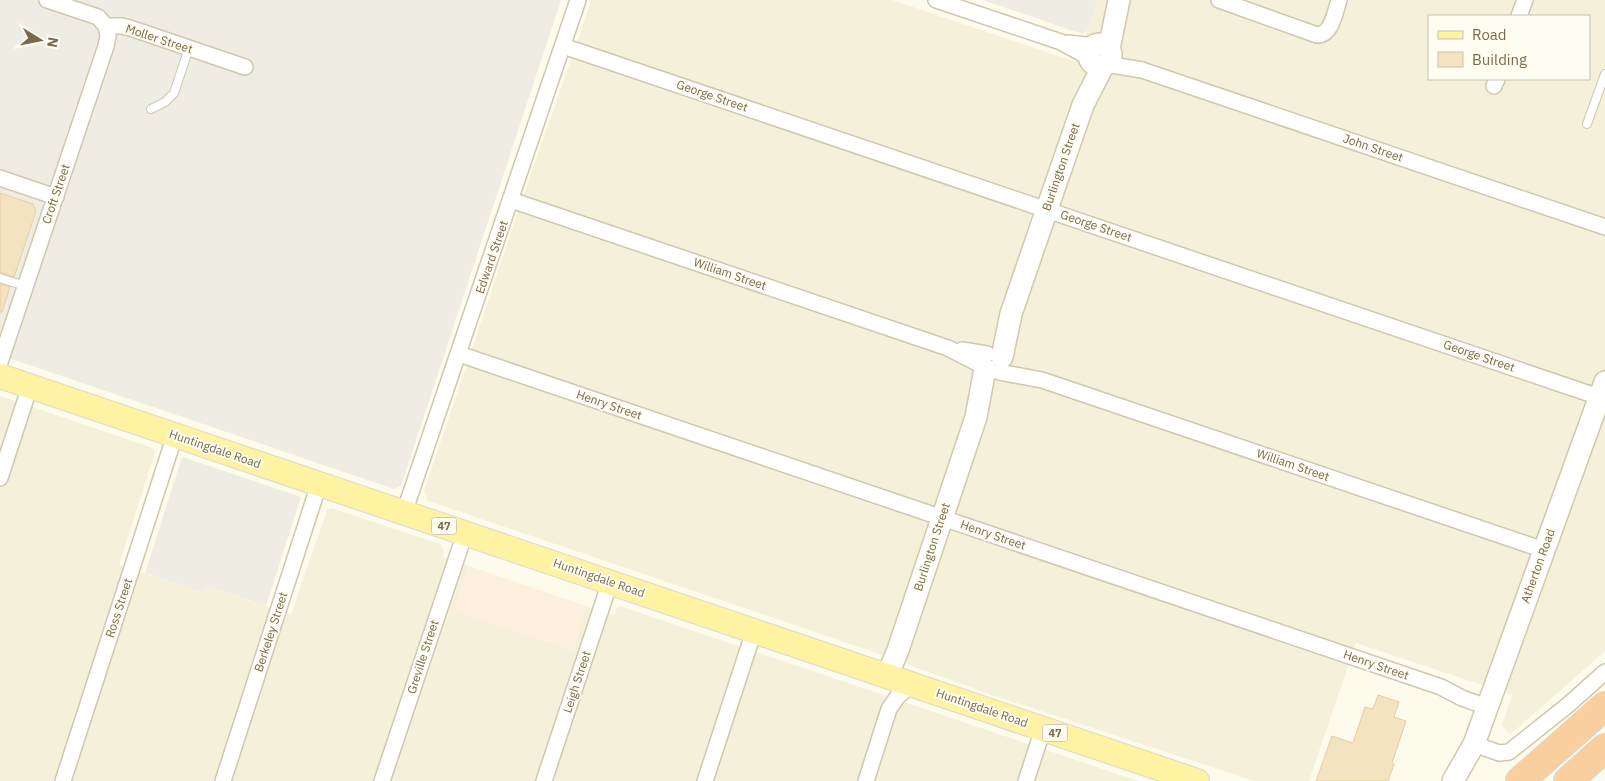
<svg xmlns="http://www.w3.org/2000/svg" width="1605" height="781" font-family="'IBM Plex Sans',sans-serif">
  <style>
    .residential { fill: #f5f0d9; fill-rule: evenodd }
    .commercial { fill: #fef0de }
    .industrial { fill: #efece3 }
    .building { fill: #f4e3c1; stroke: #e7cea1 }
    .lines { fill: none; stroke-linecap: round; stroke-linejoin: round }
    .lane-casing { stroke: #d1c7af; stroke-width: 10 }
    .street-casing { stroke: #d1c7af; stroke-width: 18 }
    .secondary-casing { stroke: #d4c8ac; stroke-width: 24 }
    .primary-casing { stroke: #dcd8d0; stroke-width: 26 }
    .highway-casing { stroke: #dcd8d0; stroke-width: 30 }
    .lane { stroke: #fff; stroke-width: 8 }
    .street { stroke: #fff; stroke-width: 15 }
    .secondary { stroke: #fff; stroke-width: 21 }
    .primary { stroke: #fdf3a2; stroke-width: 24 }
    .highway { stroke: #f9cfa0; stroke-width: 28 }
    .labels { text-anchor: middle; stroke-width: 4; stroke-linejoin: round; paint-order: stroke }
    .shield { fill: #fffdf2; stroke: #a2957e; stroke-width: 1 }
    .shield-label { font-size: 11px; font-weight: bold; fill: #7a694c }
    .street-label { font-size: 12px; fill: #7a694c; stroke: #fffdf2 }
  </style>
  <rect width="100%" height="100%" fill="#fdfbeb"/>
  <path class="residential" d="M591,0H892L1076,62L1098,0H1605V651L1510,735L1502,725L1512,695L1356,643L1309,781H1254L989,694L871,651L428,501L424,491L527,185L579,37ZM1429,16H1589V79H1429Z
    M0,396L153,448L155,452L119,565L204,593L207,586L291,615L327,510L331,508L440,544L444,551L442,557L469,566L454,611L573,650L587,606L614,615L617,608L620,606L1138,781H0Z"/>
  <path class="commercial" d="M469,566L587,606L573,650L453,611Z"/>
  <path class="industrial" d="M0,0H561L401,486L394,489L0,355Z
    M983,0H1098L1087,31L1082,34Z
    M182,457L301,497L266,606L207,586L204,593L145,573Z"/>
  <path class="building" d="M0,193L33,204L36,211L14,277L0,272Z
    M0,284L10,287L2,312H0Z
    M1378,695L1399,702L1394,717L1406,721L1392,763L1394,764L1388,781H1316L1332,736L1353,743L1365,707L1373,709Z"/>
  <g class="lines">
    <g class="lane-casing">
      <path id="lane" d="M151,109L165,102L174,93L189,48
        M1587,124L1605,74
        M0,278L25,286"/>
    </g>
    <g class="street-casing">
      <path id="street" d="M47,0L98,17L106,26H122L130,28L245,67
        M936,0L1061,42L1090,58
        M1219,0L1317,35C1332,35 1335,12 1339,0
        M1519,16L1525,0
        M1068,43L1095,46
        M563,46L1599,397
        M1106,64L1142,70L1605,227
        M1494,86L1497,79
        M0,178L56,197
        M511,200L948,348L983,366
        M962,350L987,354
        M459,354L1441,687L1462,698L1487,707
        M0,362L106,46L108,36L106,26
        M999,372L1042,380L1544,550
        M0,478L30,386
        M404,513L578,0
        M1474,744L1499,753L1509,752L1568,705L1605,672
        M63,781L175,435
        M223,781L319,484
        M382,781L465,533
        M544,781L610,582
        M705,781L754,631
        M866,781L889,709L898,696L912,685
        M1026,781L1043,729"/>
    </g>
    <g class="secondary-casing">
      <path id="secondary" d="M1089 55a11 11 0 1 1 22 0a11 11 0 1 1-22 0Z
        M1109,49L1119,0
        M1002,357L1011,314L1047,209L1083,105L1103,66
        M887,676L898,650L976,417L985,369
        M1453,781L1474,744L1605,382"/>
    </g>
    <g class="primary-casing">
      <path id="primary" d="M0,376L1197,781"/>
    </g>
    <g class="highway-casing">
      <path id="highway" d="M1520,781L1605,706
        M1568,781L1605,748"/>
    </g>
    <use href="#lane" class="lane"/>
    <use href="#street" class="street"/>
    <use href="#secondary" class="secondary"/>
    <use href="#primary" class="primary"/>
    <use href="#highway" class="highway"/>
  </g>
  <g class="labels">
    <g class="shield">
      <rect x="431.5" y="517.5" width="25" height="17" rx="4"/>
      <rect x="1042.5" y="724.5" width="25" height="17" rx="4"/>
    </g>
    <g class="shield-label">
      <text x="444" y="530">47</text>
      <text x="1055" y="737">47</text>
    </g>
    <g class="street-label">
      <text transform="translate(159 39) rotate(18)" y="4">Moller Street</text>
      <text transform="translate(712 96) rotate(19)" y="4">George Street</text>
      <text transform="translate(1373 148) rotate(19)" y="4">John Street</text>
      <text transform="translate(1061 167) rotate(-71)" y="4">Burlington Street</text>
      <text transform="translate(56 194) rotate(-71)" y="4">Croft Street</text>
      <text transform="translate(1096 226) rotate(19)" y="4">George Street</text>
      <text transform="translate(492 257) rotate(-71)" y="4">Edward Street</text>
      <text transform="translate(730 274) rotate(19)" y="4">William Street</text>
      <text transform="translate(1479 356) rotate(19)" y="4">George Street</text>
      <text transform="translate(609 405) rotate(19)" y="4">Henry Street</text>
      <text transform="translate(215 449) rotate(19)" y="4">Huntingdale Road</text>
      <text transform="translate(1293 465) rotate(19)" y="4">William Street</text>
      <text transform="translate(993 535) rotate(19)" y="4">Henry Street</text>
      <text transform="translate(932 547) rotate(-72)" y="4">Burlington Street</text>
      <text transform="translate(1538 566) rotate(-70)" y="4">Atherton Road</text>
      <text transform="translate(599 578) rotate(19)" y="4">Huntingdale Road</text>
      <text transform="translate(119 608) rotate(-72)" y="4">Ross Street</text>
      <text transform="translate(271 632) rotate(-72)" y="4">Berkeley Street</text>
      <text transform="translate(423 657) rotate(-72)" y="4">Greville Street</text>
      <text transform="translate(1376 665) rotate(19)" y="4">Henry Street</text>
      <text transform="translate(577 682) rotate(-72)" y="4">Leigh Street</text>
      <text transform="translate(982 708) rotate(19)" y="4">Huntingdale Road</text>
    </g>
  </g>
  <rect x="1428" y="15" width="162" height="65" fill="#fffdf2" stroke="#cac2b0"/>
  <rect x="1438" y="31" width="25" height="8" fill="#fdf3a2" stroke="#cac2b0"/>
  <text x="1472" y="40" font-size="15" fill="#7a694c">Road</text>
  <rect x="1438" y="52" width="25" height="15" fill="#f4e3c1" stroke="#cac2b0"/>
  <text x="1472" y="65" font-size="15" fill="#7a694c">Building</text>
  <g transform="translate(40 40) rotate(100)" stroke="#fffdf2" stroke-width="4" paint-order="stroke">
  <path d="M0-4L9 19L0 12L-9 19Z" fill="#7a694c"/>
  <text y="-8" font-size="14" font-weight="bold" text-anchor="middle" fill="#7a694c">N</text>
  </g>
</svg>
